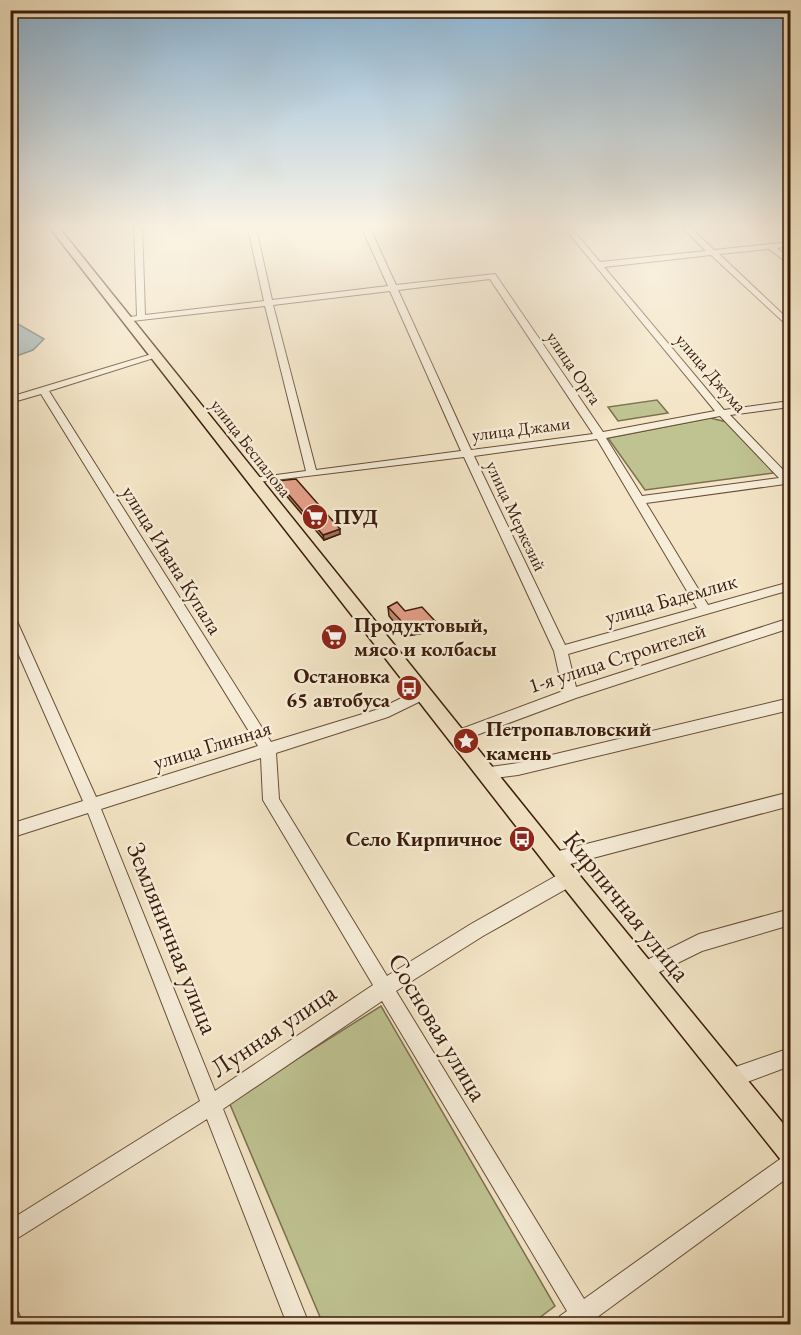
<svg xmlns="http://www.w3.org/2000/svg" width="801" height="1335" font-family="'EB Garamond',serif">
  <style>
    .green { fill: #bfc392; stroke: #7d704e; stroke-width: 1.5 }
    .water { fill: #a2bcc1; stroke: #797c78; stroke-width: 1.5 }
    .lines { fill: none; stroke-linecap: round; stroke-linejoin: round }
    .minor-casing { stroke: #694e39; stroke-width: 2 }
    .major-casing { stroke: #3b1c0a; stroke-width: 3 }
    .minor { fill: #f7eeda; fill-rule: evenodd }
    .major { fill: #f3e5c6; fill-rule: evenodd }
    .wall { fill: #c38875; stroke: #3b1c0a; stroke-width: 1.5 }
    .shaded-wall { fill: #9f6f5f; stroke: #3b1c0a; stroke-width: 1.5 }
    .building { fill: #e39e88; stroke: #3b1c0a; stroke-width: 1.5 }
    .labels { text-anchor: middle; stroke-width: 5; stroke-linejoin: round; paint-order: stroke }
    .far-street-label { font-size: 18px; fill: #3b1c0a; stroke: #f7eeda }
    .poi-label { font-size: 21px; font-weight: bold; fill: #3b1c0a; stroke: #f7eeda; text-anchor: start }
    .street-label { font-size: 21px; fill: #3b1c0a; stroke: #f7eeda }
    .near-street-label { font-size: 26px; fill: #3b1c0a; stroke: #f7eeda }
  </style>
  <rect width="100%" height="100%" fill="#f3e5c6"/>
  <filter id="stains"><feTurbulence type="fractalNoise" baseFrequency=".00333" numOctaves="4"/><feColorMatrix values="0 0 0 0 .2 0 0 0 0 .09 0 0 0 0 .02 0 0 0 .5 -.17"/></filter>
  <radialGradient id="worn" r=".72"><stop offset=".6" stop-color="#630" stop-opacity="0"/><stop offset="1" stop-color="#630" stop-opacity=".3"/></radialGradient>
  <path class="green" d="M657,400L668,413L618,421L608,407Z
    M710,418L727,422L774,473L645,490L608,438Z
    M381,1006L555,1306L531,1324H323L229,1102Z"/>
  <path class="water" d="M11,320L44,339L33,350L11,358Z"/>
  <g class="lines">
    <g class="minor-casing">
      <path id="minor" d="M134,224H142L145,315L264,301L247,224H255L272,300L388,286L360,224H368L396,285L495,274L603,432L715,411L561,224H568L600,262L706,251L679,224H687L714,250L790,242V246L777,248L790,259V265L769,249L719,254L790,321V328L711,255L604,267L724,410L790,401V407L730,415L790,477V486L785,484L646,503L708,605L790,582V590L568,654L576,687L790,618V628L576,698L458,742L453,740L451,736L453,732L563,691L554,651L464,457L250,483L249,481L254,478L306,471L265,306L123,322V318L137,316ZM490,279L593,434L471,450L398,290ZM390,291L461,451L316,470L273,305ZM720,416L779,478L642,496L606,438ZM597,439L697,608L565,645L474,456Z
        M152,354L160,356L49,391L271,742L379,709L424,687L429,689L431,693L429,697L388,717L276,753L279,799L387,976L471,924L563,872L569,870L575,872L577,878L575,884L483,936L396,991L584,1299L783,1157L790,1154V1176L596,1318L598,1324H557L560,1316L567,1311L382,1001L223,1109L309,1324H287L207,1119L10,1243V1220L200,1101L88,813L10,838V824L83,801L10,635V614L16,619L96,797L258,746L41,394L10,403V397ZM261,758L263,800L266,805L373,985L215,1091L101,809Z
        M790,698V710L518,775L488,779L483,778L481,773L483,768L518,763Z
        M790,792V806L555,868L549,865L547,860L549,855L555,852Z
        M790,909V925L702,951L643,980L637,977L634,971L637,965L699,934Z
        M790,1048V1066L731,1088L724,1085L721,1078L724,1071Z
        M10,1309L18,1312L23,1324H10Z"/>
    </g>
    <g class="major-casing">
      <path id="major" d="M47,224H56L576,871L790,1132V1163L781,1160L562,885Z"/>
    </g>
    <use href="#minor" class="minor"/>
    <use href="#major" class="major"/>
  </g>
  <path class="wall" d="M277,481L340,534L324,540L278,486Z
    M388,607L435,621V631L406,636L389,616Z"/>
  <path class="shaded-wall" d="M340,529V534L324,540L323,535Z
    M435,621V631L406,636V626Z"/>
  <path class="building" d="M296,479L340,529L323,535L277,481Z
    M397,602L405,611L422,607L435,621L406,626L388,607Z"/>
  <linearGradient id="sky" x2="0" y2="1"><stop stop-color="#8cb7d8"/><stop offset="0.55" stop-color="#faf3e5"/><stop offset="1" stop-color="#faf3e5" stop-opacity="0"/></linearGradient>
  <rect width="801" height="411" fill="url(#sky)"/>
  <defs>
    <g id="supermarket-disc" transform="scale(1.35)"><circle r="9.5" fill="#8f2418" stroke="#f7eeda"/><path d="M-6-5.5h2.5l.6 2H6L4.5 2H-2.5L-4.4-4H-6ZM-1.5 3.2a1.3 1.3 0 1 0 .1 0ZM3 3.2a1.3 1.3 0 1 0 .1 0Z" fill="#fff"/></g>
    <g id="bus-disc" transform="scale(1.35)"><circle r="9.5" fill="#8f2418" stroke="#f7eeda"/><path d="M-5-6H5V4H4V6H2V4H-2V6H-4V4H-5ZM-3.5-4V0h7V-4ZM-3.5 1.2v1.5H-2V1.2ZM2 1.2v1.5H3.5V1.2Z" fill="#fff"/></g>
    <g id="sight-disc" transform="scale(1.35)"><circle r="9.5" fill="#8f2418" stroke="#f7eeda"/><path d="M0-6L1.8-2.2L6-1.7L2.9 1.2L3.7 5.4L0 3.3L-3.7 5.4L-2.9 1.2L-6-1.7L-1.8-2.2Z" fill="#fff"/></g>
  </defs>
  <g fill-rule="evenodd">
    <use href="#supermarket-disc" x="315" y="517"/>
    <use href="#supermarket-disc" x="334" y="637"/>
    <use href="#bus-disc" x="409" y="688"/>
    <use href="#sight-disc" x="466" y="741"/>
    <use href="#bus-disc" x="522" y="839"/>
  </g>
  <g class="labels">
    <g class="far-street-label">
      <text transform="translate(574 368) rotate(56)" y="6">улица Орта</text>
      <text transform="translate(711 373) rotate(49)" y="6">улица Джума</text>
      <text transform="translate(521 429) rotate(-7)" y="6">улица Джами</text>
      <text transform="translate(251 448) rotate(52)" y="6">улица Беспалова</text>
      <text transform="translate(516 516) rotate(65)" y="6">улица Меркезий</text>
    </g>
    <g class="poi-label">
      <text x="334" y="524">ПУД</text>
      <text x="354" y="632">Продуктовый,<tspan x="354" dy="24">мясо и колбасы</tspan></text>
      <text x="390" y="683" text-anchor="end">Остановка<tspan x="390" dy="24">65 автобуса</tspan></text>
      <text x="486" y="736">Петропавловский<tspan x="486" dy="24">камень</tspan></text>
      <text x="502" y="846" text-anchor="end">Село Кирпичное</text>
    </g>
    <g class="street-label">
      <text transform="translate(172 560) rotate(58)" y="7">улица Ивана Купала</text>
      <text transform="translate(671 599) rotate(-16)" y="7">улица Бадемлик</text>
      <text transform="translate(617 658) rotate(-18)" y="7">1-я улица Строителей</text>
      <text transform="translate(212 745) rotate(-17)" y="7">улица Глинная</text>
    </g>
    <g class="near-street-label">
      <text transform="translate(627 906) rotate(51)" y="9">Кирпичная улица</text>
      <text transform="translate(173 938) rotate(68)" y="9">Земляничная улица</text>
      <text transform="translate(438 1027) rotate(59)" y="9">Сосновая улица</text>
      <text transform="translate(273 1030) rotate(-34)" y="9">Лунная улица</text>
    </g>
  </g>
  <rect width="801" height="1335" fill="none" stroke="#f3e5c6" stroke-width="36"/>
  <rect x="12" y="12" width="777" height="1311" fill="none" stroke="#3b1c0a" stroke-width="3"/>
  <rect x="18" y="18" width="765" height="1299" fill="none" stroke="#3b1c0a" stroke-width="1.5"/>
  <rect width="100%" height="100%" filter="url(#stains)"/>
  <rect width="100%" height="100%" fill="url(#worn)"/>
</svg>
